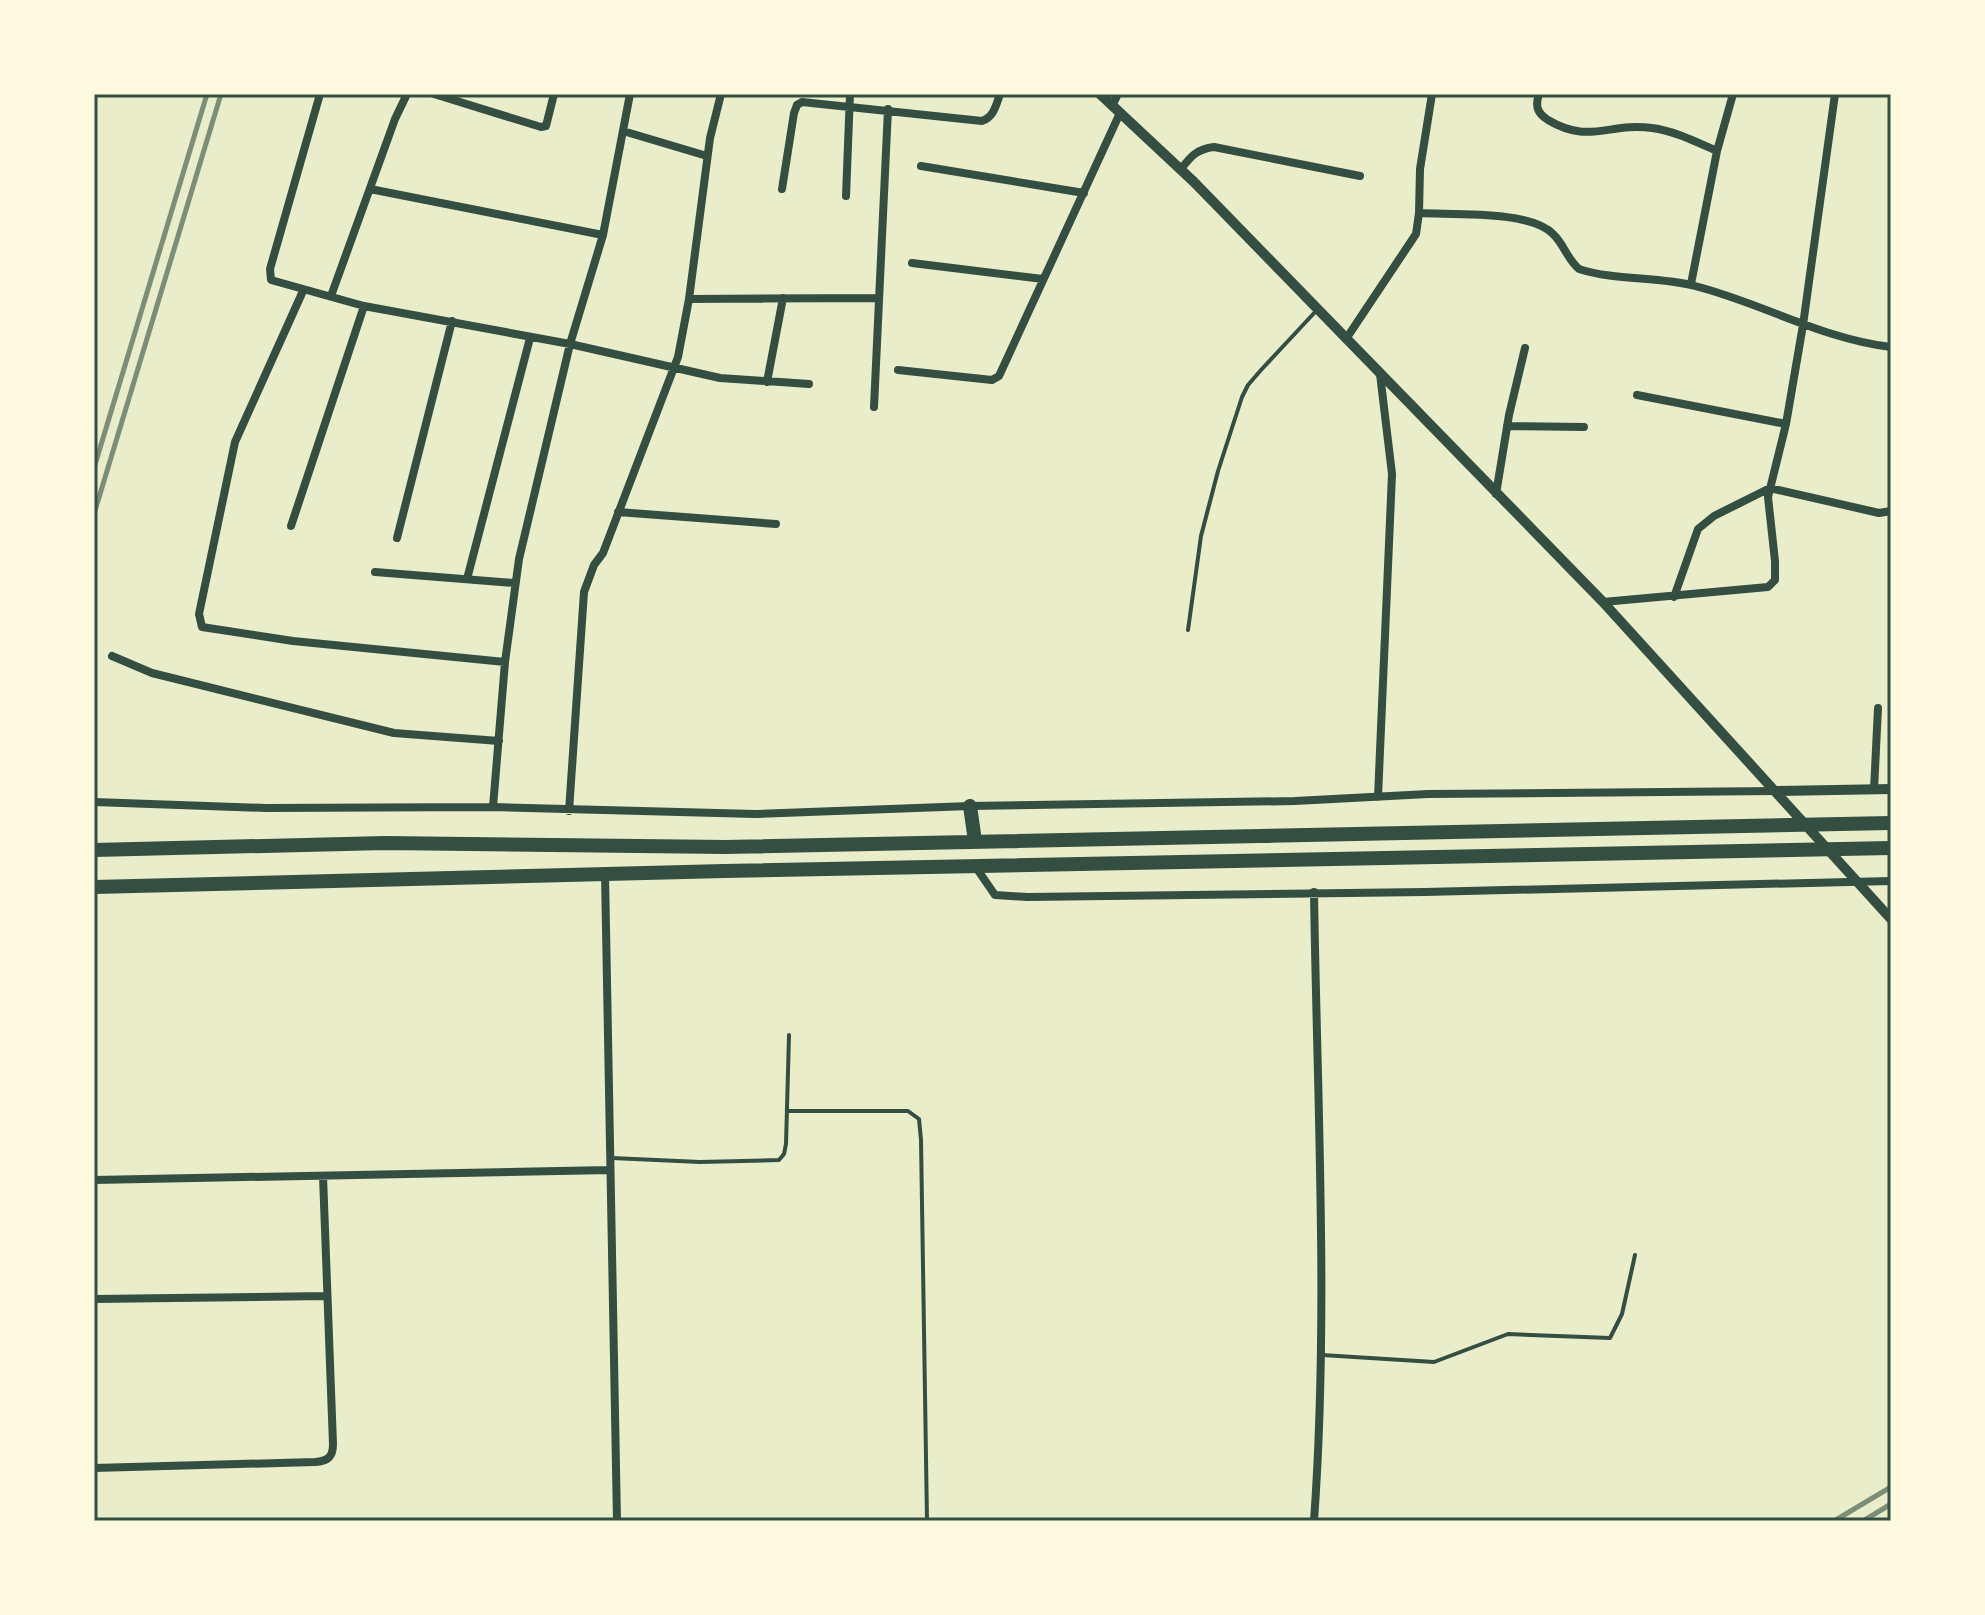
<svg xmlns="http://www.w3.org/2000/svg" width="1985" height="1615" font-family="'PT Sans Narrow',sans-serif">
  <style>
    .lines { fill: none; stroke-linecap: round; stroke-linejoin: round }
    .service { stroke: #344e41; stroke-width: 4 }
    .minor { stroke: #344e41; stroke-width: 8 }
    .tertiary { stroke: #344e41; stroke-width: 10 }
    .trunk { stroke: #344e41; stroke-width: 14 }
    .rail { stroke: #7c8e77; stroke-width: 5 }
    .neatline { fill: none; stroke: #344e41; stroke-width: 3 }
  </style>
  <rect width="100%" height="100%" fill="#e9edc9"/>
  <g class="lines">
    <path class="service" d="M1188,630L1201,536L1218,471L1242,397L1248,385L1261,370L1316,311
      M787,1111H908L919,1119L921,1140L927,1521
      M612,1158L700,1162L779,1160L784,1154L786,1144L789,1035
      M1322,1355L1434,1362L1508,1334L1610,1338L1622,1314L1635,1255"/>
    <path class="minor" d="M320,94L270,269L271,280L364,306L570,344L720,378L809,384
      M434,94L541,127L546,126L554,94
      M1539,94C1535,106 1537,113 1548,120C1590,145 1609,122 1652,128C1675,131 1696,142 1717,151
      M1112,106L1118,94
      M623,131L707,156
      M921,166L1084,193
      M1181,169C1191,156 1197,149 1214,147L1360,176
      M370,189L603,235
      M782,189L794,113L797,105L802,102L982,121C994,117 996,105 1000,94
      M846,196L850,94
      M1419,213C1452,215 1530,210 1553,234C1564,244 1567,259 1579,269C1616,281 1658,276 1695,286C1762,303 1822,339 1891,347
      M912,263L1043,279
      M1691,284L1717,151L1733,94
      M303,291L235,442L199,614L202,627L293,641L505,662
      M331,296L395,119L407,94
      M689,299L878,298
      M1346,339L1416,234L1419,213L1420,169L1432,94
      M898,370L992,380L999,376L1120,113
      M767,382L783,298
      M1637,395L1786,424L1803,325L1835,94
      M874,407L888,109
      M1507,426L1584,427
      M1496,494L1509,415L1525,348
      M618,512L776,524
      M291,526L364,306
      M397,538L452,321
      M375,572L514,583
      M467,579L530,338
      M1674,597L1698,529L1714,516L1770,488L1879,513L1891,511
      M1603,602L1768,587L1775,580V561L1768,497L1786,424
      M112,656L152,673L394,733L499,741
      M1874,790L1878,708
      M1378,797L1392,474L1380,374
      M94,802L266,808L493,807L755,814L970,806L1295,801L1428,794L1777,791
      M493,807L505,662L519,559L570,344L603,235L630,94
      M569,811L584,592L594,565L603,553L678,357L689,299L710,138L721,94
      M975,866L995,895L1027,897L1425,892L1891,881
      M605,874L617,1521
      M1314,892C1317,1101 1329,1312 1314,1521
      M94,1180L610,1170
      M94,1299L326,1296
      M94,1468L315,1462C328,1461 333,1457 333,1444L323,1176"/>
    <path class="tertiary" d="M1100,94L1194,182L1603,602L1891,919
      M1777,791L1891,789"/>
    <path class="trunk" d="M970,806L975,841
      M94,850L385,843L725,847L1891,823
      M94,887L724,871L1891,848"/>
    <path class="rail" d="M94,468L207,94
      M94,514L221,94
      M1834,1521L1891,1487
      M1863,1521L1891,1504"/>
  </g>
  <rect width="1985" height="1615" fill="none" stroke="#fefae0" stroke-width="192"/>
  <rect x="96" y="96" width="1793" height="1423" class="neatline"/>
</svg>
